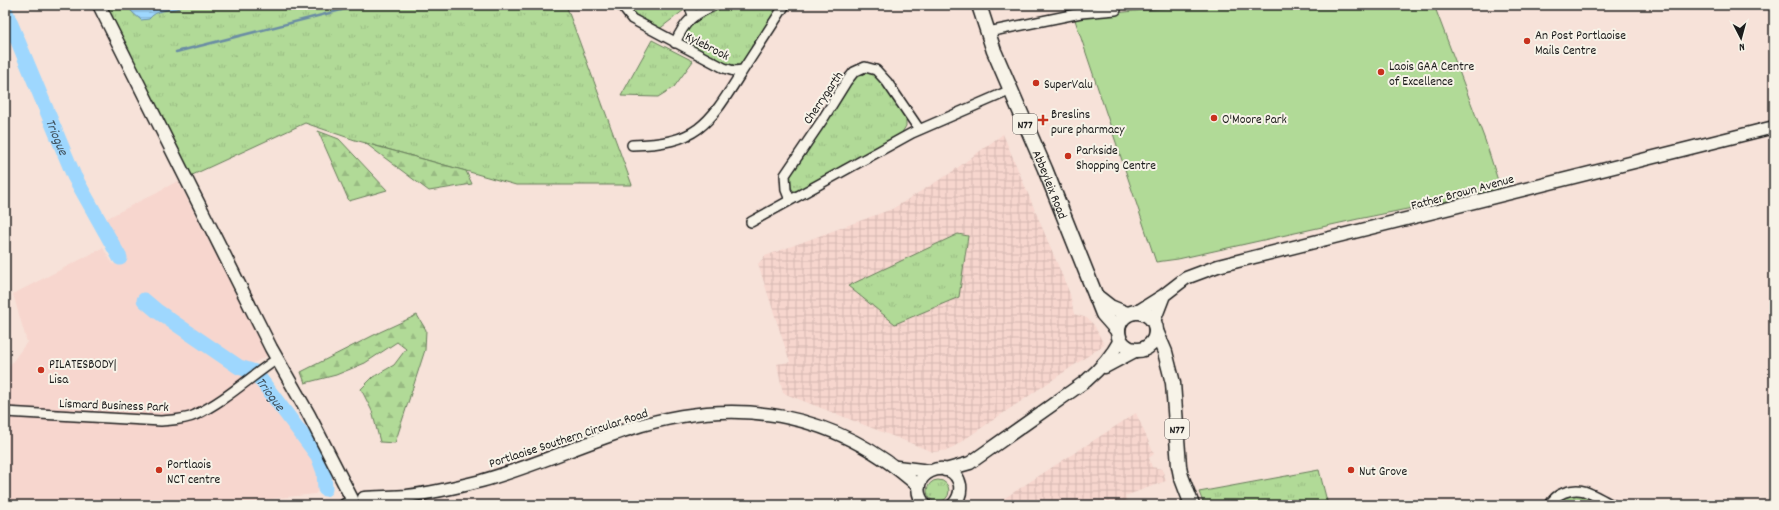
<svg xmlns="http://www.w3.org/2000/svg" width="1779" height="510" font-family="Dekko,sans-serif">
  <style>
    .built { fill: #f7d6ce }
    .industrial { fill: url(#industrial-grid) }
    .grass { fill: url(#grass-tufts); stroke: #667b5a }
    .forest { fill: url(#forest-firs); stroke: #667b5a }
    .garden { fill: #b1da97; stroke: #667b5a }
    .water { fill: url(#water-rules); stroke: #6a8ca4 }
    .lines { fill: none; stroke-linecap: round; stroke-linejoin: round }
    .stream { stroke: #6a8ca4; stroke-width: 2.5 }
    .river { stroke: #9ed7fe; stroke-width: 15 }
    .street-casing { stroke: #1c1c1c; stroke-width: 12 }
    .secondary-casing { stroke: #1c1c1c; stroke-width: 15 }
    .primary-casing { stroke: #1c1c1c; stroke-width: 17 }
    .street { stroke: #f7f3e8; stroke-width: 9 }
    .secondary { stroke: #f7f3e8; stroke-width: 12 }
    .primary { stroke: #f7f3e8; stroke-width: 14 }
    .poi-dot { fill: #c8321e; stroke: #f7f3e8; stroke-width: 1.5 }
    .labels { text-anchor: middle; stroke-width: 4; stroke-linejoin: round; paint-order: stroke }
    .shield { fill: #f7f3e8; stroke: #5e5c59; stroke-width: 1 }
    .shield-label { font-size: 12px; font-weight: bold; fill: #1c1c1c }
    .poi-label { font-size: 13px; fill: #1c1c1c; stroke: #f7f3e8; text-anchor: start }
    .street-label { font-size: 13px; fill: #1c1c1c; stroke: #f7f3e8 }
    .water-label { font-size: 14px; font-style: italic; fill: #435460; stroke: #f7f3e8 }
  </style>
  <defs>
    <pattern id="industrial-grid" width="8" height="8" patternUnits="userSpaceOnUse"><rect width="8" height="8" fill="#f7d6ce"/><path d="M0 4h8M4 0v8" fill="none" stroke="#d3b7b0"/></pattern>
    <pattern id="grass-tufts" width="24" height="20" patternUnits="userSpaceOnUse"><rect width="24" height="20" fill="#b1da97"/><path d="M3 7l-1-3M5 7V3M7 7l1-3M15 17l-1-3M17 17v-4M19 17l1-3" fill="none" stroke="#98ba82"/></pattern>
    <pattern id="forest-firs" width="22" height="20" patternUnits="userSpaceOnUse"><rect width="22" height="20" fill="#b1da97"/><path d="M5 1l3.5 6h-7zM16 11l3.5 6h-7z" fill="#98ba82"/></pattern>
    <pattern id="water-rules" width="6" height="5" patternUnits="userSpaceOnUse"><rect width="6" height="5" fill="#9ed7fe"/><path d="M0 2.5h6" fill="none" stroke="#88b8d9"/></pattern>
  </defs>
  <rect width="100%" height="100%" fill="#f7e2d9"/>
  <filter id="ink" filterUnits="userSpaceOnUse"><feTurbulence type="fractalNoise" baseFrequency=".025" numOctaves="2"/><feDisplacementMap in="SourceGraphic" scale="8" xChannelSelector="R" yChannelSelector="G"/><feConvolveMatrix kernelMatrix="1 2 1 2 8 2 1 2 1" color-interpolation-filters="sRGB"/></filter>
  <g filter="url(#ink)">
    <path class="built" d="M1774,33V122L1769,123L1771,64Z
      M178,181L267,356L250,365L253,369V376L312,460L319,476L321,488L315,494L269,499L241,505H5V372L27,342L13,294L103,248L113,264L122,258L100,222Z"/>
    <path class="industrial" d="M1003,134L1070,294L1074,314L1087,318L1094,325L1104,345L949,450L933,452L783,393L777,364L790,362L758,264L765,256L892,209L949,174Z
      M1136,413L1154,454L1149,458L1152,467L1162,469L1166,481L1125,496L1128,505H994Z"/>
    <path class="grass" d="M103,5H566L632,185H516L355,140L305,123L188,177Z
      M627,5H683L684,10L658,30L635,16Z
      M727,5H781L742,64C724,70 698,51 682,43C688,17 704,14 727,5Z
      M652,40L693,61L674,87L658,97L621,96Z
      M868,72L875,74L878,78L906,118V126L901,134L800,190L794,191C787,185 789,178 793,171L855,76Z
      M958,234L968,236L959,297L895,324L848,286Z
      M1319,470L1328,505H1204L1199,492Z
      M927 491a11 11 0 1 1 22 0a11 11 0 1 1-22 0Z
      M1575,495H1584L1605,505H1554L1559,499Z"/>
    <path class="forest" d="M318,131L339,139L387,190L349,201Z
      M365,143L466,171L472,184L429,191Z
      M417,315L426,330L425,350L395,443L380,442L372,411L361,389L373,377L394,365L406,349L397,342L365,363L336,375L305,383L301,372L380,332Z"/>
    <path class="garden" d="M1196,5H1434L1485,140L1501,190L1358,219L1178,259L1156,262L1074,17Z"/>
    <path class="water" d="M128,5H182L180,8C168,11 157,9 149,19L141,20L132,12Z"/>
    <g class="lines">
      <path class="stream" d="M176,52L361,5"/>
      <g class="river">
        <path id="s1" d="M5,10L74,176L120,258"/>
        <path id="s2" d="M144,300L157,311L239,367L255,372L318,456L324,472L325,489"/>
      </g>
      <g class="street-casing">
        <path id="street" d="M621,5L632,19L724,68L734,71L743,70L785,5
          M689,5L693,15
          M988,32L1081,13L1116,10
          M675,43C686,19 692,16 715,5
          M632,145C700,144 710,122 743,70
          M790,200L786,190L785,175L823,119L846,82L854,72L865,67L876,70L887,82L919,129
          M751,222L912,133L1011,90
          M5,412L161,421C172,420 185,420 195,415C225,401 250,377 277,359
          M1550,505C1555,493 1572,488 1584,491C1593,494 1604,501 1613,505"/>
      </g>
      <g class="secondary-casing">
        <path id="secondary" d="M99,5L271,348L309,415L352,499
          M1137,312L1164,295L1186,278L1218,266L1774,127
          M1154,321L1164,295
          M1105,367L1137,350
          M897,467L930,471
          M945,470L970,463L1086,381C1100,369 1111,357 1120,340
          M364,498C378,497 393,497 407,496C431,493 457,487 481,481C532,467 579,445 629,429C736,395 835,411 919,487
          M345,505H346
          M925,505C900,475 953,452 960,485C961,493 959,499 953,505"/>
      </g>
      <g class="primary-casing">
        <g id="primary">
          <path id="s3" d="M979,5L994,51L1045,169L1103,314L1118,331"/>
          <path d="M1096,296L1110,307L1127,314"/>
          <circle cx="1137" cy="331" r="19"/>
          <path d="M1156,331L1165,352L1173,383L1179,466L1181,476L1192,505"/>
        </g>
      </g>
      <use href="#street" class="street"/>
      <use href="#secondary" class="secondary"/>
      <use href="#primary" class="primary"/>
    </g>
  </g>
  <g class="poi-dot">
    <circle cx="1527" cy="41" r="4"/>
    <circle cx="1381" cy="72" r="4"/>
    <circle cx="1036" cy="83" r="4"/>
    <circle cx="1214" cy="118" r="4"/>
    <path d="M1041 114h4v4h4v4h-4v4h-4v-4h-4v-4h4z"/>
    <circle cx="1068" cy="156" r="4"/>
    <circle cx="41" cy="370" r="4"/>
    <circle cx="159" cy="470" r="4"/>
    <circle cx="1351" cy="470" r="4"/>
  </g>
  <g class="labels">
    <g class="shield">
      <rect x="1013" y="114" width="24" height="20" rx="3"/>
      <rect x="1165" y="419" width="24" height="20" rx="3"/>
    </g>
    <g class="shield-label">
      <text x="1025" y="128">N77</text>
      <text x="1177" y="433">N77</text>
    </g>
    <g class="poi-label">
      <text x="1535" y="39">An Post Portlaoise<tspan x="1535" dy="15">Mails Centre</tspan></text>
      <text x="1389" y="70">Laois GAA Centre<tspan x="1389" dy="15">of Excellence</tspan></text>
      <text x="1044" y="88">SuperValu</text>
      <text x="1051" y="118">Breslins<tspan x="1051" dy="15">pure pharmacy</tspan></text>
      <text x="1222" y="123">O'Moore Park</text>
      <text x="1076" y="154">Parkside<tspan x="1076" dy="15">Shopping Centre</tspan></text>
      <text x="49" y="368">PILATESBODY|<tspan x="49" dy="15">Lisa</tspan></text>
      <text x="167" y="468">Portlaois<tspan x="167" dy="15">NCT centre</tspan></text>
      <text x="1359" y="475">Nut Grove</text>
    </g>
    <g class="street-label">
      <text transform="translate(708 45) rotate(27)" y="5">Kylebrook</text>
      <text transform="translate(822 97) rotate(-56)" y="5">Cherrygarth</text>
      <text dy="5" stroke="none"><textPath href="#s3" startOffset="193">Abbeyleix Road</textPath></text>
      <text transform="translate(1462 191) rotate(-15)" y="5">Father Brown Avenue</text>
      <text transform="translate(114 404) rotate(2)" y="5">Lismard Business Park</text>
      <text transform="translate(568 437) rotate(-18)" y="5">Portlaoise Southern Circular Road</text>
    </g>
    <g class="water-label">
      <text dy="5" stroke="none"><textPath href="#s1" startOffset="137">Triogue</textPath></text>
      <text dy="5" stroke="none"><textPath href="#s2" startOffset="160">Triogue</textPath></text>
    </g>
  </g>
  <rect width="1779" height="510" fill="none" stroke="#f7f3e8" stroke-width="20"/>
  <rect x="10" y="10" width="1759" height="490" fill="none" stroke="#1c1c1c" stroke-width="1.5" filter="url(#ink)"/>
  <g transform="translate(1741 38) rotate(174)" stroke="#f7f3e8" stroke-width="3" paint-order="stroke">
  <path d="M0-3L7 15L0 10L-7 15Z" fill="#1c1c1c"/>
  <text y="-6" font-size="11" font-weight="bold" text-anchor="middle" fill="#1c1c1c">N</text>
  </g>
</svg>
